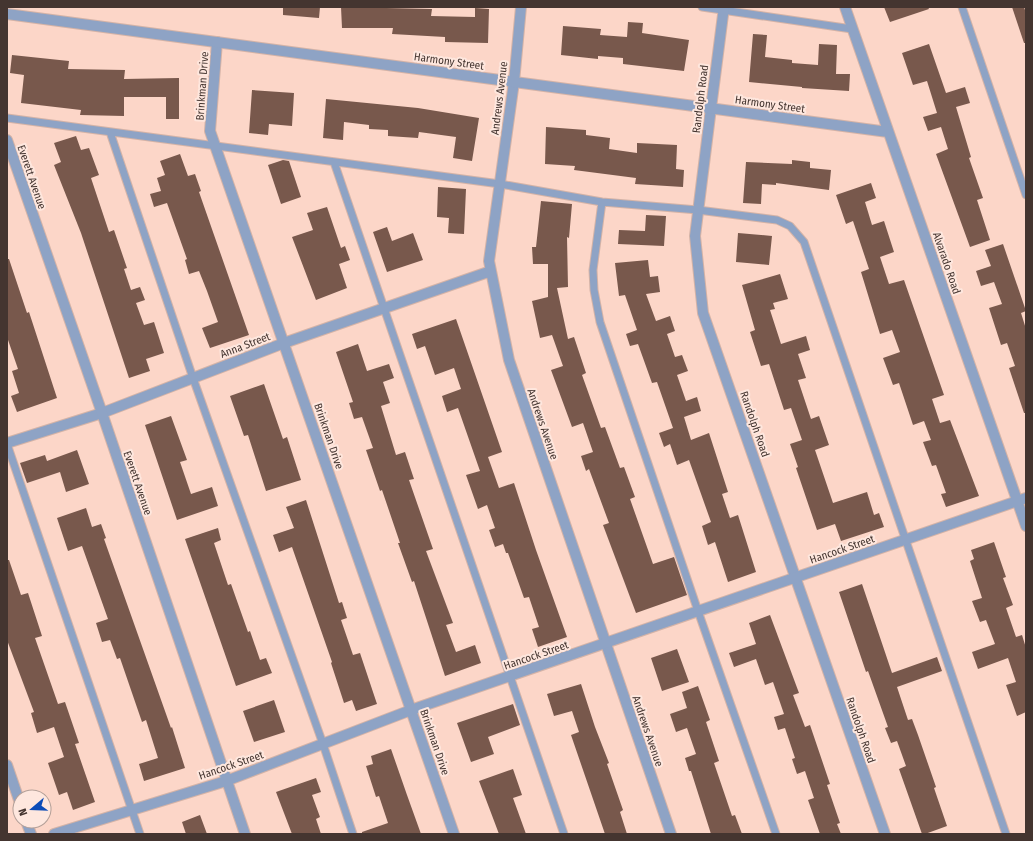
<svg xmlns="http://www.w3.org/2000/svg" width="1033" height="841" font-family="'Fira Sans Condensed',sans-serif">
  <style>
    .building { fill: #78584c }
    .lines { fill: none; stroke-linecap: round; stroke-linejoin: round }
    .service-casing { stroke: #d4b3a7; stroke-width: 9 }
    .minor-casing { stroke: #d4b3a7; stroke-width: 12 }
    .tertiary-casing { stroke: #d4b3a7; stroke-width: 12 }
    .service { stroke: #8ea3c5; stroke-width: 7 }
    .minor { stroke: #8ea3c5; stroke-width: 10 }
    .tertiary { stroke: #8ea3c5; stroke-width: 10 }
    .labels { text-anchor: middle; stroke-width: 4; stroke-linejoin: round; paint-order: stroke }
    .street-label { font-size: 11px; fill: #443530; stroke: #fee7de }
  </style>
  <rect width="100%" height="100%" fill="#fcd6c8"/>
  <path class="building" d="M283,7H320L319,18L283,15Z
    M341,7L432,9L431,16L475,17V8L489,9L488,43L445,42V37L392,34L393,28H342Z
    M884,7H928L929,9L890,22Z
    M1012,7H1024L1026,13V43H1024Z
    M628,22L643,23L642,33L689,40L684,71L623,64V58L598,56V59L561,55L563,26L601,29L600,35L627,37Z
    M753,34L767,35L765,57L792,60V63L818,65L819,44L837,45L836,74H850L849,91L802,88V87L749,82Z
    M929,44L946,93L965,87L970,103L956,107L971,157L969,158L983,198L977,200L990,240L970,247L936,154L948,149L941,127L928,131L923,117L937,113L927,81L913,85L902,53Z
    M12,55L69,61L68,69L125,70L124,79L179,78V119H166V97H124V116L80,115L81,110L21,103L24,75L10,73Z
    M252,90L294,93L292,126L269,124L268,135L249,133Z
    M326,99L418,108L479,118L472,161L453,158L456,137L419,132L418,138L388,136V130L369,129V125L344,122L343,140L323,138Z
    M546,127L586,130V135L610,138L609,149L637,153V143L677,145L676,169L684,170L683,187L635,184L636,178L574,170L575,166L545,164Z
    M76,136L81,150L89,148L99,175L91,178L109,232L114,230L127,268L124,269L131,290L140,287L145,300L136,303L144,325L154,322L164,353L146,359L150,371L129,378L81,233L54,165L61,162L54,143Z
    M180,154L188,176L195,174L201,191L199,192L249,335L210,348L202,328L218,322L207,291L199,271L189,274L185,260L187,259L167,203L154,207L150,194L161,191L157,178L165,175L160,161Z
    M283,160L289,161L301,197L281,204L268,165Z
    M792,160L810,162V168L831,170L829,190L776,183V185L762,184L761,204L743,203L746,162L792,164Z
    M871,183L876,198L865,202L872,225L884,221L894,252L880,257L889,284L904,280L944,395L932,399L940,423L950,420L979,496L946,507L941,494L946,493L936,465L932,466L923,442L931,440L924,421L913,425L899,383L893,385L883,358L900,352L892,330L880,334L861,272L869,269L853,221L846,224L836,195Z
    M438,187L466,189L464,234L448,233L449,218L437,217Z
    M541,201L572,204L569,238L567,237L568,287L557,288L568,339L574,337L586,373L582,375L601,428L605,427L620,468L624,467L635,497L630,499L653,564L674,557L687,595L636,613L603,525L609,523L589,469L586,471L581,456L593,452L583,423L572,427L551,370L563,366L552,335L540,338L532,301L548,297V264H533L532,247H536Z
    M327,207L341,248L345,246L350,260L339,264L347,288L316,300L292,237L313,230L307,213Z
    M646,215L666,216L664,246L618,244L619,230L645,231Z
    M387,227L392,241L413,233L423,260L387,272L373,232Z
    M738,233L772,236L769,265L736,262Z
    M1003,244L1026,311L1021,313L1026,329V413H1024L1009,368L1015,366L1007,343L1001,345L989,308L1002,304L994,282L981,286L976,271L991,266L985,250Z
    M7,259H9L27,313L29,312L57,398L17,412L11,396L19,393L12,371L18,369L7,337Z
    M648,260L650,277L658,276L660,292L646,294L656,321L670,316L675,331L667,334L675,357L682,355L688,371L677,375L686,401L697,397L701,411L684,417L691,440L709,433L728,492L722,494L730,518L738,515L756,572L728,582L715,542L708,545L702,526L711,522L689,460L677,465L670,444L664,447L659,433L673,428L657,382L652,383L638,344L630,346L626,334L637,330L625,295L619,296L615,263Z
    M780,274L788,299L773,303L775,309L770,310L781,344L806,336L810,350L798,354L806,378L798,380L811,419L819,416L829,445L815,450L833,503L867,492L874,515L879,513L884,527L841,541L835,524L817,530L796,468L798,467L790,444L802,440L791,408L784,410L769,364L761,366L750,332L755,330L742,285Z
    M456,319L502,452L488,457L499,488L514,483L536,550L567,637L538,647L532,629L539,627L529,597L524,598L508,553H506L503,544L495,547L489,530L495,528L487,505L478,509L466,475L480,471L458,408L447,412L442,396L461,389L454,368L435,375L425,346L417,349L412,334Z
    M358,344L367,371L389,364L394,378L383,382L390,403L381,406L396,455L405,452L414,479L409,480L433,549L426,551L453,623L446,625L456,652L475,645L481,663L445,676L414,581L412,582L398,543H400L382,490L380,491L366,450L373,448L362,417L354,419L349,403L353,402L336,352Z
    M264,384L283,439L287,437L301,480L266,491L248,435L244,436L230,396Z
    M171,416L187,460L180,462L191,494L212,487L218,506L177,520L145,425Z
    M77,450L89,484L66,492L60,472L27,483L20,463L45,455L47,461Z
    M306,500L339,603L342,602L347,618L341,620L353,655L360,653L377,704L356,711L352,700L344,703L331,663L332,662L292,547L279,552L273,535L294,528L286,507Z
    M86,508L92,527L101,524L106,538L104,539L171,728L172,727L185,768L144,781L139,764L158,758L146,720L142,722L120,658L117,659L110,640L102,642L96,623L108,619L82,546L68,551L57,518Z
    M218,528L221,540L214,543L228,585L231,584L248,632L250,631L260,660L266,658L272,673L236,686L185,539Z
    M994,542L1006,577L1003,578L1013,605L1006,608L1016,637L1022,635L1026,648V712L1017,716L1006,685L1016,682L1008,658L978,669L972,652L995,644L986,620L980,622L972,601L982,598L970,561L974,559L971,550Z
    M7,560H9L21,595L28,593L42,636L35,638L58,704L65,702L79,743L75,744L95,802L73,810L67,792L59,795L48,763L64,757L54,727L37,733L31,713L34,712L7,640Z
    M862,584L892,673L937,657L942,671L897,687L908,720L912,719L918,735L936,787L934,788L947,826L925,834H922L899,769L906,766L897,741L891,743L885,728L888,727L868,671L866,672L839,592Z
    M770,615L799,693L793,695L805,727L810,725L830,784L827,785L840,823L837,824L841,834H820L808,800L814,798L805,771L797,774L792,759L795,758L785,728L778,730L774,717L784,714L773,682L765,685L756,659L734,667L729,653L756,644L749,623Z
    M677,649L689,682L662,691L651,658Z
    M581,684L595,727L609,763L607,764L623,810L620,812L627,834H605L571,735L579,732L572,711L554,716L547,694Z
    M698,686L710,720L706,722L719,761L714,763L732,816L735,815L742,834H711L691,771H689L685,758L696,754L687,728L676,732L670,714L687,708L682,692Z
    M274,700L285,732L254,742L243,711Z
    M513,704L520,725L488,737L494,754L471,762L457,723Z
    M391,749L407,795L421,834H362V832L388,823L379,796L376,797L366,766L373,764L371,756Z
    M513,769L522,795L513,798L526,834H499L479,781Z
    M316,778L321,792L312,795L320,817L316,819L321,834H292L276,792Z
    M200,815L207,834H186L182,822Z"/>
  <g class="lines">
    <g class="service-casing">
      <path id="service" d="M702,7L852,29
        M962,7L1026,195
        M7,118L500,184L602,202L698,210L777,220L790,226L804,242L1006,834
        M110,132L193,378L323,744L353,834
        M334,162L564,834
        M602,202L593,270L594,290L600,322L698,611L776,834
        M7,444L140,834"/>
    </g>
    <g class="minor-casing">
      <path id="minor" d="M217,42L210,131L454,834
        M514,82L489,261L509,360L671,834
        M711,108L695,236L703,313L885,834
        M7,443L102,413L284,343L491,271
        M7,765L20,803
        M26,821L31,834"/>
    </g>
    <g class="tertiary-casing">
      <path id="tertiary" d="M845,7L1026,526
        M7,14L888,132
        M514,82L521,7
        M711,108L724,7
        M7,140L102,413L245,834
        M54,834L226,781L411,710L1026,498"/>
    </g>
    <use href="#service" class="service"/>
    <use href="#minor" class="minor"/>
    <use href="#tertiary" class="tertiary"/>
  </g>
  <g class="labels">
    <g class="street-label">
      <text transform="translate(449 61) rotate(8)" y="4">Harmony Street</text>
      <text transform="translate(202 86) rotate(-86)" y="4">Brinkman Drive</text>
      <text transform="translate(499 98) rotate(-83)" y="4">Andrews Avenue</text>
      <text transform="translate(700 99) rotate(-83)" y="4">Randolph Road</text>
      <text transform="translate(770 104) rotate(8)" y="4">Harmony Street</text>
      <text transform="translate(32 177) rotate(71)" y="4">Everett Avenue</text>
      <text transform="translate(947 263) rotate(71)" y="4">Alvarado Road</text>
      <text transform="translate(245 345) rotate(-21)" y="4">Anna Street</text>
      <text transform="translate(543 424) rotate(71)" y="4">Andrews Avenue</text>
      <text transform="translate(755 424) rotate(71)" y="4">Randolph Road</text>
      <text transform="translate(329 436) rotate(71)" y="4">Brinkman Drive</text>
      <text transform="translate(138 483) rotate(71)" y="4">Everett Avenue</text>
      <text transform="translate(842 549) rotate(-19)" y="4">Hancock Street</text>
      <text transform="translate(536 655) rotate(-19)" y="4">Hancock Street</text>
      <text transform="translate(861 730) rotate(71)" y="4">Randolph Road</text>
      <text transform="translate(648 731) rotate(71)" y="4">Andrews Avenue</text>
      <text transform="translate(435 742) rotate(71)" y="4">Brinkman Drive</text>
      <text transform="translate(231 765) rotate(-19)" y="4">Hancock Street</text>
    </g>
  </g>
  <rect width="1033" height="841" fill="none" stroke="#443530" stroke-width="16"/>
  <g transform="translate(32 809) rotate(251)"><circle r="19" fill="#fee7de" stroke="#b4a098"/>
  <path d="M0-3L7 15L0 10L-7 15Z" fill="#0c4cb7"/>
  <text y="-6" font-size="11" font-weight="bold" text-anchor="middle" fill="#443530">N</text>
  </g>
</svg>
